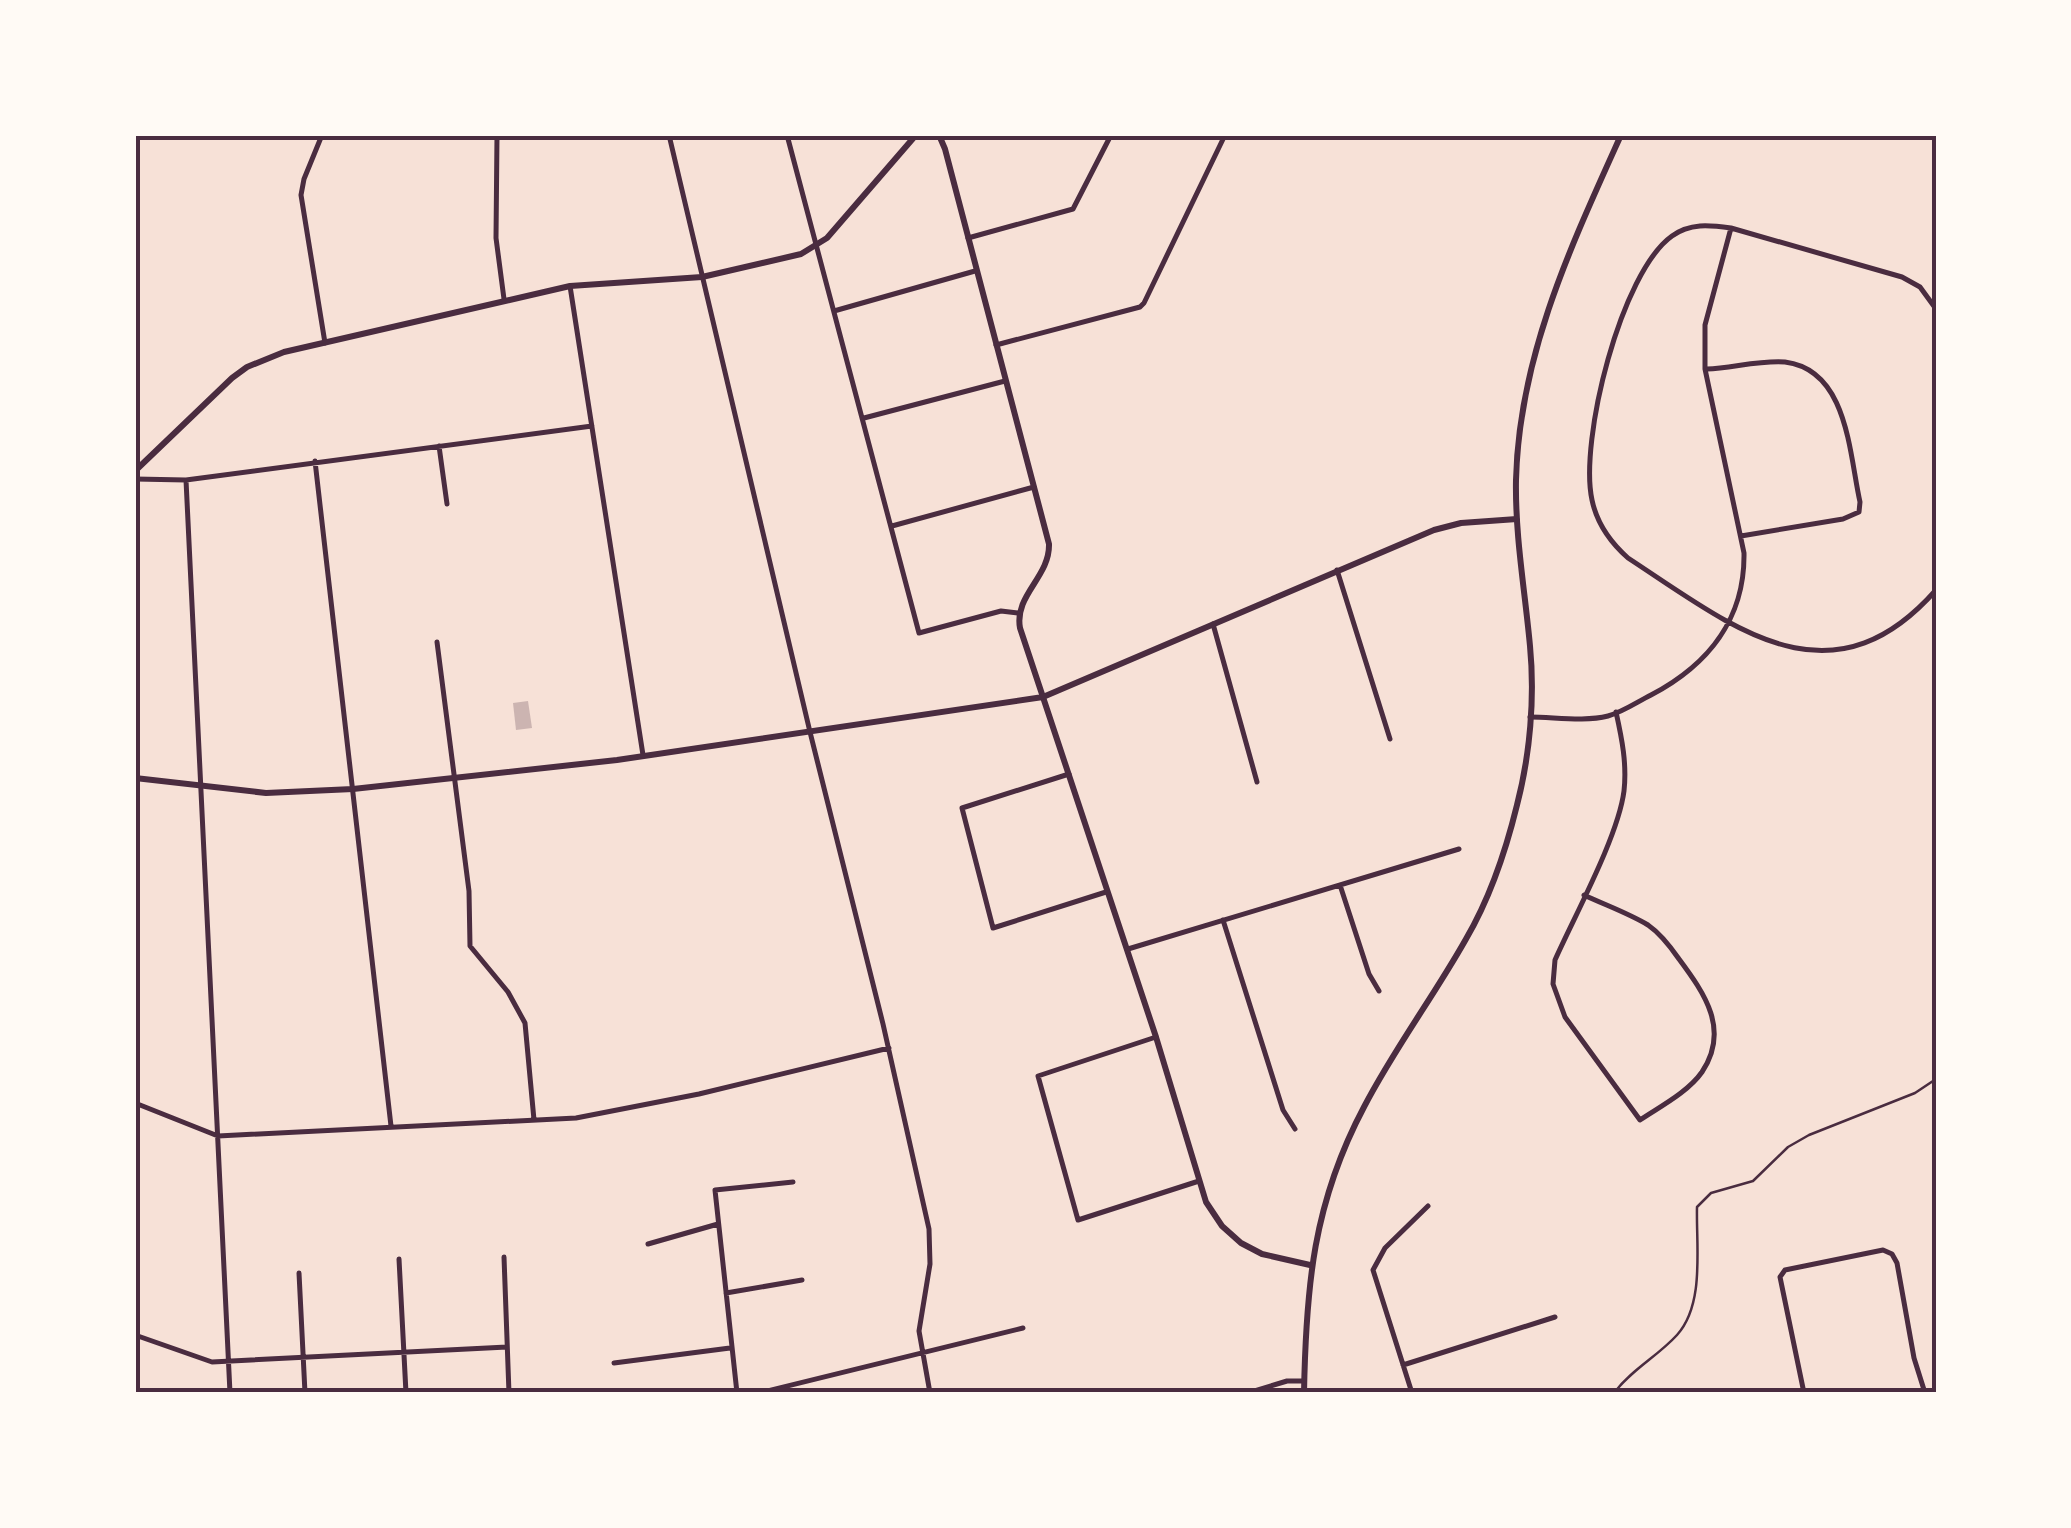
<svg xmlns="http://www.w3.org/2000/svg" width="2071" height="1528" font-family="Figtree,sans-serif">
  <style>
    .building { fill: #ccb4b1 }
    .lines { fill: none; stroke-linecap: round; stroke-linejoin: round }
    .path { stroke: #4a2c40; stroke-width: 2.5 }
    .minor { stroke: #4a2c40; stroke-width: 5 }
    .tertiary { stroke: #4a2c40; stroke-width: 6 }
    .neatline { fill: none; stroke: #4a2c40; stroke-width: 4 }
  </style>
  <rect width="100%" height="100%" fill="#f7e1d7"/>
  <path class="building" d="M528,701L532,728L516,730L513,703Z"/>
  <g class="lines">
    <path class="path" d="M1614,1393C1631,1370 1658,1356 1677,1335C1705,1304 1696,1247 1697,1207L1711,1193L1753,1181L1788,1147L1809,1135L1915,1093L1936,1079"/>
    <path class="minor" d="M322,135L304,179L301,195L325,343
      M497,135L496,238L504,299
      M669,135L810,732L883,1024L929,1229L930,1264L919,1331L930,1393
      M787,135L919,633L1001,611L1018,613
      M968,238L1073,209L1111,135
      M570,286L643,755
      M1936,309L1920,287L1902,277L1731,228C1709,225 1690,223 1672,236C1621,272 1579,441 1592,500C1597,524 1610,542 1628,558C1732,626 1830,710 1936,590
      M834,311L975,271
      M996,345L1140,307L1144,303L1225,135
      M1707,369C1732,368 1760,360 1785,362C1848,370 1849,453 1860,502L1859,512L1843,519L1741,536
      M864,418L1005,381
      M439,446L447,504
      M315,461L391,1126
      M135,479L186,480L592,426
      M186,480L230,1393
      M892,526L1034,487
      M1337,570L1390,739
      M1213,624L1257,782
      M437,642L469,891L470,946L508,992L525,1023L534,1120
      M1530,717C1554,717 1585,722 1608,716C1623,712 1637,702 1651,695C1708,665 1745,619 1744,553L1705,369V325L1731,228
      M1069,774L962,808L993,928L1106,892
      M1340,885L1369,974L1379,991
      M1584,895C1605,905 1628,913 1648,925C1661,934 1670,946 1679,959C1705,994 1730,1030 1702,1072C1688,1092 1661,1106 1640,1120L1565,1017L1553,984L1555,960C1575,915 1618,837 1624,791C1627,764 1622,739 1616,712
      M1223,920L1283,1110L1295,1129
      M1128,949L1459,849
      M1156,1037L1038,1076L1078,1220L1199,1181
      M135,1103L218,1136L576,1118L699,1094L889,1048
      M648,1244L718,1224
      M504,1257L509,1393
      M399,1259L406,1393
      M299,1273L305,1393
      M726,1293L802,1280
      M135,1335L212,1362L507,1347
      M614,1363L730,1348
      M1403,1365L1555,1317
      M737,1393L715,1190L793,1182
      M759,1393L1023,1328
      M1248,1393L1287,1381H1304
      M1412,1393L1373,1270L1385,1248L1428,1206
      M1804,1393L1780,1277L1785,1270L1883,1250L1892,1254L1897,1263L1914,1358L1925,1393"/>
    <path class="tertiary" d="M939,135L945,149L1049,544C1050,577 1014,595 1020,628L1156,1037L1206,1202L1222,1226L1241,1243L1262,1254L1310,1265
      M135,471L232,378L247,367L284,352L570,286L702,277L801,254L827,238L916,135
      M135,778L266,793L353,789L617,760L1043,697L1434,530L1461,523L1517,519
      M1304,1393C1306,1287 1313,1203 1364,1107C1394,1049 1434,996 1466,939C1490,898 1506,850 1517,805C1530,755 1535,698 1530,646C1525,591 1515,536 1516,480C1519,356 1571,246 1621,135"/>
  </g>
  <rect width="2071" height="1528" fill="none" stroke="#fffaf5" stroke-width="275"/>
  <rect x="138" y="138" width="1796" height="1252" class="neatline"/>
</svg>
